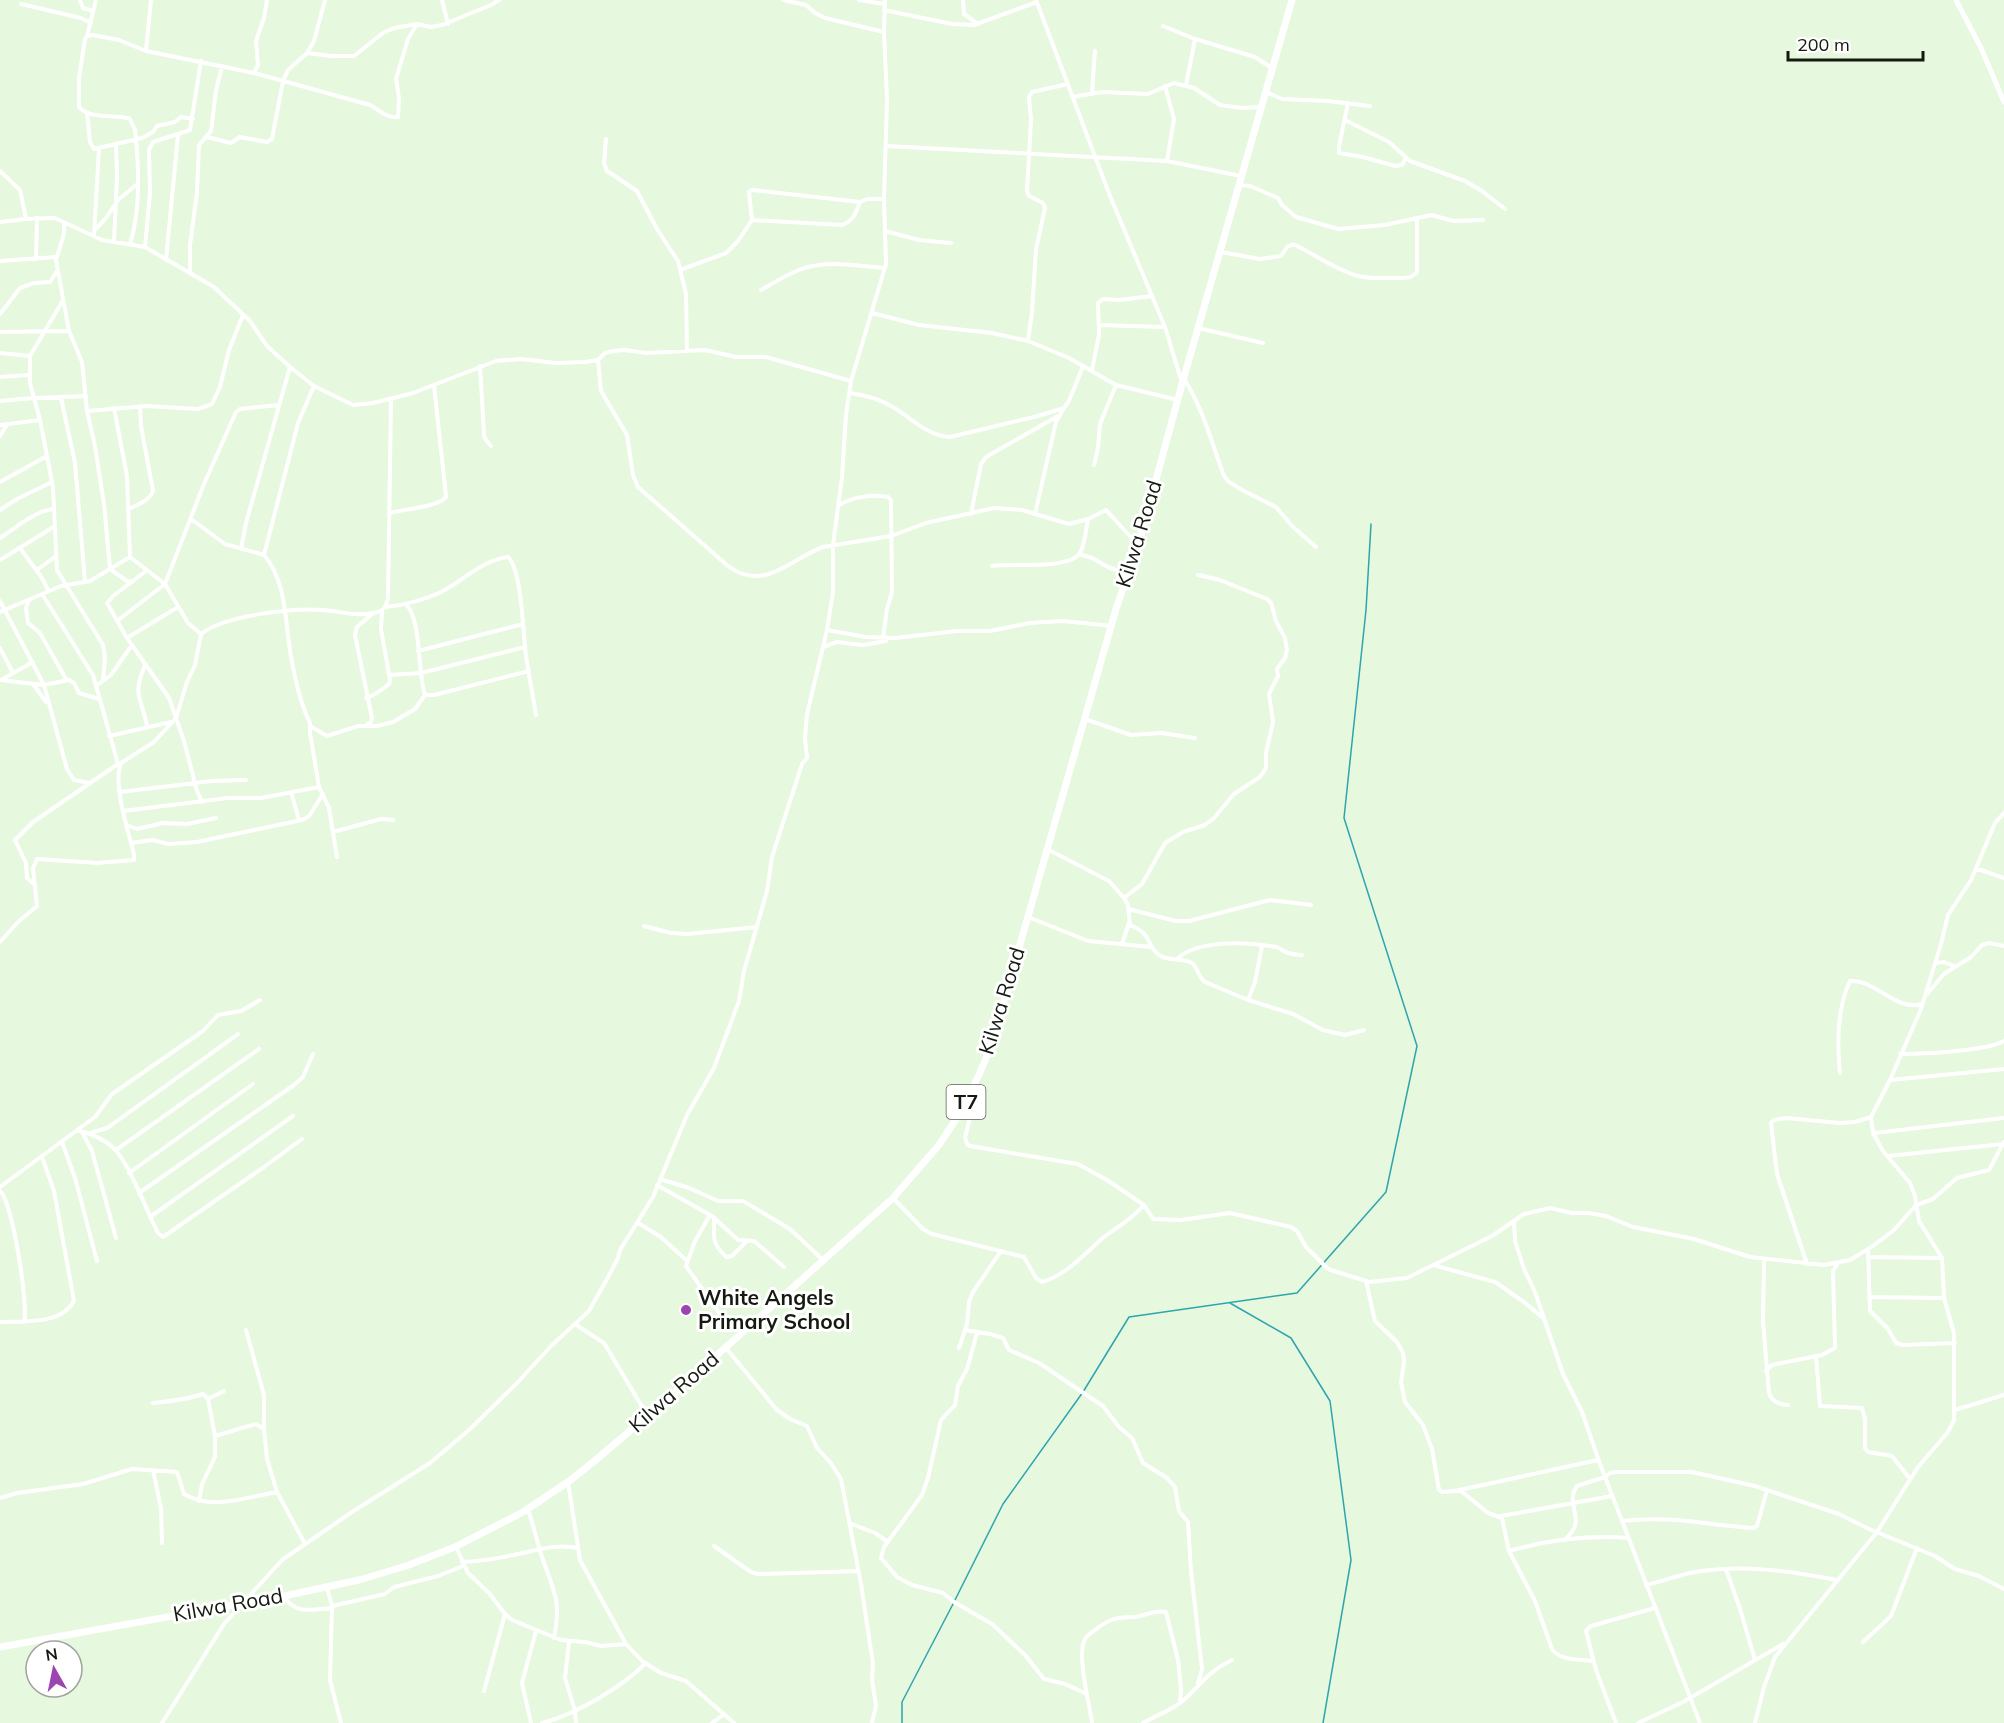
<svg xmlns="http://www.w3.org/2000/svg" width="2004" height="1723" font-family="Mulish,sans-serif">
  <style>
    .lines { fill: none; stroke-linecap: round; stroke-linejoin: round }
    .stream { stroke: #2ea4b0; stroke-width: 1.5 }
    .minor { stroke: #fff; stroke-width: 4 }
    .tertiary { stroke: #fff; stroke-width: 5 }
    .trunk { stroke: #fff; stroke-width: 7 }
    .poi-dot { fill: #9c44b0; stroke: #fff; stroke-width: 2 }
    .labels { text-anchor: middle; stroke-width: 6; stroke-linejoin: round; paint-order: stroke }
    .shield { fill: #fff; stroke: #5a5f58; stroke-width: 1.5 }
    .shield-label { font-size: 20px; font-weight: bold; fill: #141a10 }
    .street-label { font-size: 21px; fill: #141a10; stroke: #fff }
    .poi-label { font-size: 21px; font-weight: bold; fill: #141a10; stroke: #fff; text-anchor: start }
  </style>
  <rect width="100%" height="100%" fill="#e6f8dd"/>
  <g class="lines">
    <path class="stream" d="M1230,1303L1291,1338L1330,1401L1351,1560L1323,1723
      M955,1600L1003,1504L1083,1392L1129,1317L1297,1293L1386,1192L1417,1046L1344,818L1366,610L1371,524
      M902,1723V1702L953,1604"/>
    <path class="minor" d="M80,0L83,8L93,11
      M442,0L448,24
      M783,0L806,5L815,13L825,18L884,32
      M859,0L884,4
      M963,0L964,14L978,24
      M1036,0L1110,196L1165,327L1182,383
      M21,4L81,18L91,23
      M884,10L952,24L974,25L1037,2
      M1163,26L1195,39L1255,57L1272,68
      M87,36L96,0
      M146,51L151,0
      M307,53L331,56H354L383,33L394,28L417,24L431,27L442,25L491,5L499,0
      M254,73L370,105C379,110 388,119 398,117L399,98L396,79L408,39L417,24
      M1186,85L1195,39
      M1165,86L1174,119L1167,161
      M1266,92L1282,99L1328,101L1370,106
      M1092,93L1095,51
      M1072,97L1102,92L1148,94L1174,83L1194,88L1220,105L1242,108L1260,107
      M1348,103L1339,146V153L1363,157L1395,166L1402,165L1406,158
      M87,113L90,142L94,149L142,138L153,132L157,126L175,122L181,117L193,119
      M1345,120L1389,142L1410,161L1465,181L1482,191L1505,209
      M207,137L231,143L240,137L267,142L272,139L283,81L288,70L307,53L314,41L325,0
      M606,139L604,163L607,171L637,191L657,229L678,261L686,294L687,350
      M887,146L1167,161L1241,176
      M0,171L20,190L26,219
      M1240,185L1250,186L1278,198L1282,205L1296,217L1338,229L1385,225L1431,215L1454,221L1483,220
      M752,220L749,192L752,190L860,202
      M0,222L26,219L55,218L102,240L145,247L214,287L250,321L267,346L290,367L314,386L353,405L373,403L413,393L496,361L521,359L556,363L585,362L598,360L605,353L613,351L625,350L646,353L705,350L736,357H766L851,381
      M64,222V234L56,260L69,331L82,362L87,411L95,446L104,504L110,569L127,581L132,582
      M95,230L106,218L118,200L136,185
      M885,231L919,240L951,243
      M94,236L99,148
      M114,241L117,177L116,144
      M130,244C141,209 139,166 135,130L130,119L127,118C113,115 89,119 79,107V78L85,39L87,36L93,35L119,40L146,51L254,73L258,65L256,41L264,18L267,0
      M145,247L150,193L149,150L153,142L190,130L201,61
      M1221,252L1260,259L1281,256L1287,247L1293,244C1315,254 1335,270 1358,276C1370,279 1383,278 1396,278C1405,278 1411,279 1417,272V218
      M36,259L37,218
      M166,260L178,135
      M0,261L56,257
      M680,270L726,253L738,241L752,220L842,225C853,221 856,213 860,202L867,199H884
      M190,272V245L197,193L199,145L211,131L216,91L222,66
      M761,290C773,283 786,275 799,270C826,259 856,266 884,268
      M62,302L30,356V383L40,420L53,487L57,570L103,645L105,658L103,680
      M872,313L919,325L992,333L1028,341L1069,358L1116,385L1178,400
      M0,314L20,288L34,283L50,282L57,271
      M1099,325L1165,327
      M1198,328L1263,343
      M0,332L69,331
      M1028,341L1032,312L1036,249L1045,208L1043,203L1029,196L1027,191L1031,120L1029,97L1032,92L1068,84
      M0,353L30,356
      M598,360L601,391L627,435L633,475L638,487L728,566C764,593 790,559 823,547L891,536L926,523L994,508L1022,510L1069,524L1088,519L1106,510L1138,545
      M480,366L484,434L485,439L491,446
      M1092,370L1099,335L1098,303L1103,299L1119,300L1152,296
      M0,377L29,375
      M1184,379C1203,408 1212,444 1224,476L1229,482L1244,491L1276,507L1292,526L1316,547
      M850,393C864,395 878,398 891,406C911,417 926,436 950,437L1038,416L1064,408L1069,401L1083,366
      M61,398L75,463L85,582
      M0,401L33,398L86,396
      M114,408L127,476L130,557
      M87,411L147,406L198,409L212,404L220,387L229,350L243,315
      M0,425L40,420
      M0,436L7,425
      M1094,465L1098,448L1100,424L1116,385
      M0,482L47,456
      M839,505C853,497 872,494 888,497L891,500L892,592L887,609L883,638
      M128,509C137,505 149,501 153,491L141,426L140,406
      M0,510L17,499L52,482
      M390,513C404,509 438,507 446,497L434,385
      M971,514L981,464L986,457L1058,416
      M1035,514L1056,422L1064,408
      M191,519L225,544L264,555C287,581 285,624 291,657C295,678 300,703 310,723V733L319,787L329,808L337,857
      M0,538C17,527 33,512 53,509
      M20,548L42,578L48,590
      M241,549L246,523L290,367
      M1079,554L1092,558L1108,567L1127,574
      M264,555L298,423L314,386
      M0,560L55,526
      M992,566C1011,563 1069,570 1080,553C1085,544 1086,529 1088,520
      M37,570L56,556
      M146,571L113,596L107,603L127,638L169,698L184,741L197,791L202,802
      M42,594L93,675L118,764
      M29,600L26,608L28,623L40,633L66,679
      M0,601L44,685L67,769L74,780L90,783
      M406,604C422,621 417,671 425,695H434L529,671
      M386,607C404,605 424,600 441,592C463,581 482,560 508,557C522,570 523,634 526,656C529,676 533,696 536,715
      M0,612L61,586L90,581L130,557L165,584L188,623L201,634
      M117,621L165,584L204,484L236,412L240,409L279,405
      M827,630L866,637L895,638L957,631H990L1030,623L1045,622L1063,621L1112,626
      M127,638L178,607
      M823,647L837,642L863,645L886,641
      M0,648L13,673
      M418,651L523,624
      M145,665C132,696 141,696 147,726
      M389,675L421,673L525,647
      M0,680L44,685L69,680L74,683L79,693L99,699
      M1,680L33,662
      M33,684L46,702
      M96,686L111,675L132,645
      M366,698C375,696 382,689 389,684L390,680L381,629L382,611
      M1085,719L1131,735L1162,733L1195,738
      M310,726L327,736L358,726H377L393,722L415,709L425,695
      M365,726L371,722L372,718L355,635L357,627L372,614
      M109,736L171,722
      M120,792L212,781L246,780
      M291,792L299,820
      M123,811L228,798H261L319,787
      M127,825L137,829L163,823L187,824L216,818
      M333,832L381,819L393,820
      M131,843L153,840L168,844L197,842L302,820L309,816L323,794
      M1047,849L1109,881L1124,898L1128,905L1130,925C1154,935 1144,943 1159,955C1169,962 1182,957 1192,963C1198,968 1198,977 1205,982L1248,1000L1293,1014L1323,1030L1345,1035L1364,1030
      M1976,870H1981L2004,878
      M34,884L27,878L26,863L15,840L33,822L118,764
      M1124,898L1142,884L1165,843L1183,832L1205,825L1214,818L1234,794L1260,777L1266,768V753L1273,722L1269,694L1278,676L1277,669L1285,658L1287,650L1285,638L1276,621L1271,603L1267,599L1220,580L1198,575
      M1128,909L1176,921H1189L1270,900L1311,905
      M1028,917L1088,941L1152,947
      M644,926L671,933L687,934L757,927
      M0,942L18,922L37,906L33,868L37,859L97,863L134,860V855C129,832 112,785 121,763L154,742L176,718L187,682L195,665L201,634C225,615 292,608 323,610C340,611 356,617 373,613C383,612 386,607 388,598L391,399
      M1122,944L1129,923
      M1177,959C1197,939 1249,942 1276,947C1281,948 1284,952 1288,953C1292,954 1298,955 1302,955
      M1936,963L1944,962L1954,966
      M1927,994L1944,974L1971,957L1982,945L1989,943L2004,946
      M1248,1000L1255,982L1262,946
      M1900,1054C1922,1054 1987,1051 2004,1041
      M1840,1073C1837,1044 1837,1008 1850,981C1875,979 1896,1012 1922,1004
      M1890,1080L2004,1069
      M965,1105L971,1114L965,1137L967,1144L970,1146L1078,1164L1107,1180L1144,1205L1153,1219L1181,1220L1230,1213L1291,1227L1297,1231L1306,1247L1328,1269L1369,1282L1407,1278L1492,1236L1524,1214L1550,1208L1572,1213H1588L1606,1216L1633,1227L1694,1239L1750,1257L1824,1265L1850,1260L1873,1246L1894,1230L1916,1205L1933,1199L1957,1178L1989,1170L2004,1142
      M77,1130C92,1134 109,1141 118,1153C133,1172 146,1210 158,1233L163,1237L264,1167L302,1139
      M82,1132L92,1151L116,1238
      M90,1133L107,1128L238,1034
      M1874,1133L2004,1118
      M62,1142L75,1178L97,1261
      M116,1150L259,1049
      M1888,1156L2003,1144
      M129,1173L253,1084
      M660,1179L689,1188L718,1201H743L790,1229L823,1260
      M657,1185L712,1216L738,1240L754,1241L784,1267
      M0,1187L95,1117L112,1094L203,1031L218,1015L241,1011L260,1000
      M0,1191C12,1200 29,1306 24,1322
      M139,1193L294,1085L303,1077L313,1054
      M893,1198L923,1229L932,1234L1024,1257L1036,1278L1042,1282C1067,1275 1085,1253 1104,1237C1117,1227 1131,1220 1142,1207H1144
      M710,1215L695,1241L686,1266L722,1317
      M150,1217L293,1116
      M714,1218C715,1240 710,1240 726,1257L732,1256L746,1242
      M1514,1222L1515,1241L1524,1269L1535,1292L1563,1374L1582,1412L1600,1464L1700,1723
      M638,1223L661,1237L687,1261
      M1868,1249L1870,1311L1888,1329L1896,1343L1903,1345L1955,1343
      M1868,1257L1942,1258
      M1764,1259L1763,1322L1769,1393C1772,1402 1779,1404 1788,1405
      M1807,1264L1777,1174L1771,1123L1774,1120L1786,1118L1840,1123L1855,1122L1871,1117
      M1433,1265L1495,1282L1524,1302L1543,1318
      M1366,1281L1375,1321L1397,1342L1403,1353L1404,1362L1401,1382L1405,1402L1423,1425L1432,1449L1439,1490L1442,1492L1455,1491L1598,1460
      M1869,1297L1944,1298
      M0,1322C23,1321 61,1325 74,1301L54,1191L42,1157
      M575,1324L604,1343L647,1415
      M246,1330L264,1395V1429L267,1459L277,1492L305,1544
      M965,1330L990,1334L1003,1338L1009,1350L1039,1363L1103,1406L1119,1427L1132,1438L1143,1463L1167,1478L1175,1487L1179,1511L1188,1522L1191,1571L1202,1669L1198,1683
      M977,1333L967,1369L958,1386L955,1405L941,1420L928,1478L922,1495L884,1547L881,1558L897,1577L912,1585L943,1593L954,1602L992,1624L1025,1655L1044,1679L1065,1684L1087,1694
      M726,1348L777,1410L790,1419L807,1426L817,1448L830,1462L841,1479L861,1584L873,1664L872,1680L876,1706L872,1723
      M959,1348L967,1324L969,1302L973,1292L1001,1251
      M1816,1356L1820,1406L1862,1408L1865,1419V1448L1868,1452L1892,1456L1910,1479
      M1766,1371L1772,1365L1822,1355L1835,1348L1833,1271L1838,1263
      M153,1403C171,1401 186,1400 203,1394L208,1399
      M1955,1410L2004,1395
      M215,1436L256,1424L264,1429
      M153,1470L161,1508L162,1543
      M568,1482L580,1560L626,1644L642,1661L661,1673L686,1681L734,1723
      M1460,1490L1488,1513L1502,1518L1509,1551L1535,1601L1552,1649C1560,1661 1579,1659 1593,1661
      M0,1498L17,1493L83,1484L132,1469L177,1472L184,1494C212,1511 247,1497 277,1492
      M199,1501L202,1484L215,1457V1436L208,1399L224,1391
      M528,1510C534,1526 537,1543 543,1560C555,1593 561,1602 554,1638
      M1501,1516L1612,1496
      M1622,1521C1666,1515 1709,1525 1753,1528L1757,1526L1767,1490
      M849,1523L875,1533L888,1542
      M1564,1540C1590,1519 1563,1506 1577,1486L1605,1477L1610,1473L1616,1472H1692L1755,1486L1839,1514L1869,1529L1935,1556L1955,1569L1979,1576L2004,1589
      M714,1546L751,1572L758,1574L858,1571
      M456,1547L468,1573L489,1593L505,1614L512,1620L561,1640L585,1642L601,1646L626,1644
      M1509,1551C1548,1540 1589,1535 1628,1538
      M462,1562C479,1561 496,1559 513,1555C535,1551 555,1543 577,1548
      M1726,1569L1740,1609L1755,1660
      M1646,1585C1663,1581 1679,1575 1695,1572C1743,1564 1790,1571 1837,1580
      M327,1588L332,1606L330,1680L341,1723
      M284,1596C296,1616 312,1609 332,1608
      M332,1606L385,1594L394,1587L438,1576L463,1566
      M569,1642L565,1678L575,1711L576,1723
      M1863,1642L1891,1616L1917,1548
      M484,1691L505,1614
      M162,1723L224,1624L282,1560L352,1512L430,1463L469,1430L517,1383L551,1346L589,1311L607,1279L618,1258L620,1250L653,1197L687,1115L714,1068L739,1001L744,971L767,891L772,857L802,764L807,758L805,738L807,714L827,630L833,592V545L842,477L846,415L851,381L886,264L884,199L887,100L884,32L885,0
      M531,1723L522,1683L536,1631
      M542,1723C575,1715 622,1687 646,1663
      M712,1723L724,1714
      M1092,1723C1090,1705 1076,1655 1085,1639C1088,1634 1094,1631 1099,1627C1111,1618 1120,1617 1134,1617C1145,1616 1156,1609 1166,1612L1178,1660L1181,1689L1180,1703
      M1143,1723C1157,1715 1173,1710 1185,1699C1202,1683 1209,1671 1232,1660
      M1616,1723L1596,1670L1586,1631L1591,1626L1655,1608
      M1638,1723L1683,1702L1783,1644
      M1755,1723L1764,1687L1775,1657L1877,1532L1918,1467L1948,1432L1954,1420V1333L1944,1298L1942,1258L1919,1221L1915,1196L1910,1183L1883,1151L1873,1133L1871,1117L1890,1080L1921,1009L1941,944L1948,915L1971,880L1995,823L2004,813"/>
    <path class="tertiary" d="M1956,0L1981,48L2004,102"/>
    <path class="trunk" d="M0,1647L284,1596L359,1580L406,1566L455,1547L523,1512L568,1482L597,1459L688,1381L893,1198L939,1145L958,1116L979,1075L991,1046L1116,609L1141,535L1182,384L1292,0"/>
  </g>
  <circle class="poi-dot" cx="686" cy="1310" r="6"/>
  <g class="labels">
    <rect class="shield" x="946.5" y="1085" width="39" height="34" rx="4.5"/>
    <g class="shield-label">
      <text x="966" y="1109">T7</text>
    </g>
    <g class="street-label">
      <text transform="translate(1139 534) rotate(-73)" y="7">Kilwa Road</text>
      <text transform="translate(1002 1001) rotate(-73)" y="7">Kilwa Road</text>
      <text transform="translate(674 1392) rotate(-41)" y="7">Kilwa Road</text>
      <text transform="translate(228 1605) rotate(-10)" y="7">Kilwa Road</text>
    </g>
    <g class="poi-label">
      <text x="698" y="1305">White Angels<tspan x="698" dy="24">Primary School</tspan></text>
    </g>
  </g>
  <g transform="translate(54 1669) rotate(351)"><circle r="28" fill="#ffffff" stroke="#a1a39f" stroke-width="1.5"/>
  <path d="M0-4.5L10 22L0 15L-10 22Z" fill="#9c44b0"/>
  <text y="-9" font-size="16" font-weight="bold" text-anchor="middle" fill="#141a10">N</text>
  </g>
  <path d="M1788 51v9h135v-9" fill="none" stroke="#141a10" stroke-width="3"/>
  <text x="1797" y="51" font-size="18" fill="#141a10" stroke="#ffffff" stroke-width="4.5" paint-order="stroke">200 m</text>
</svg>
